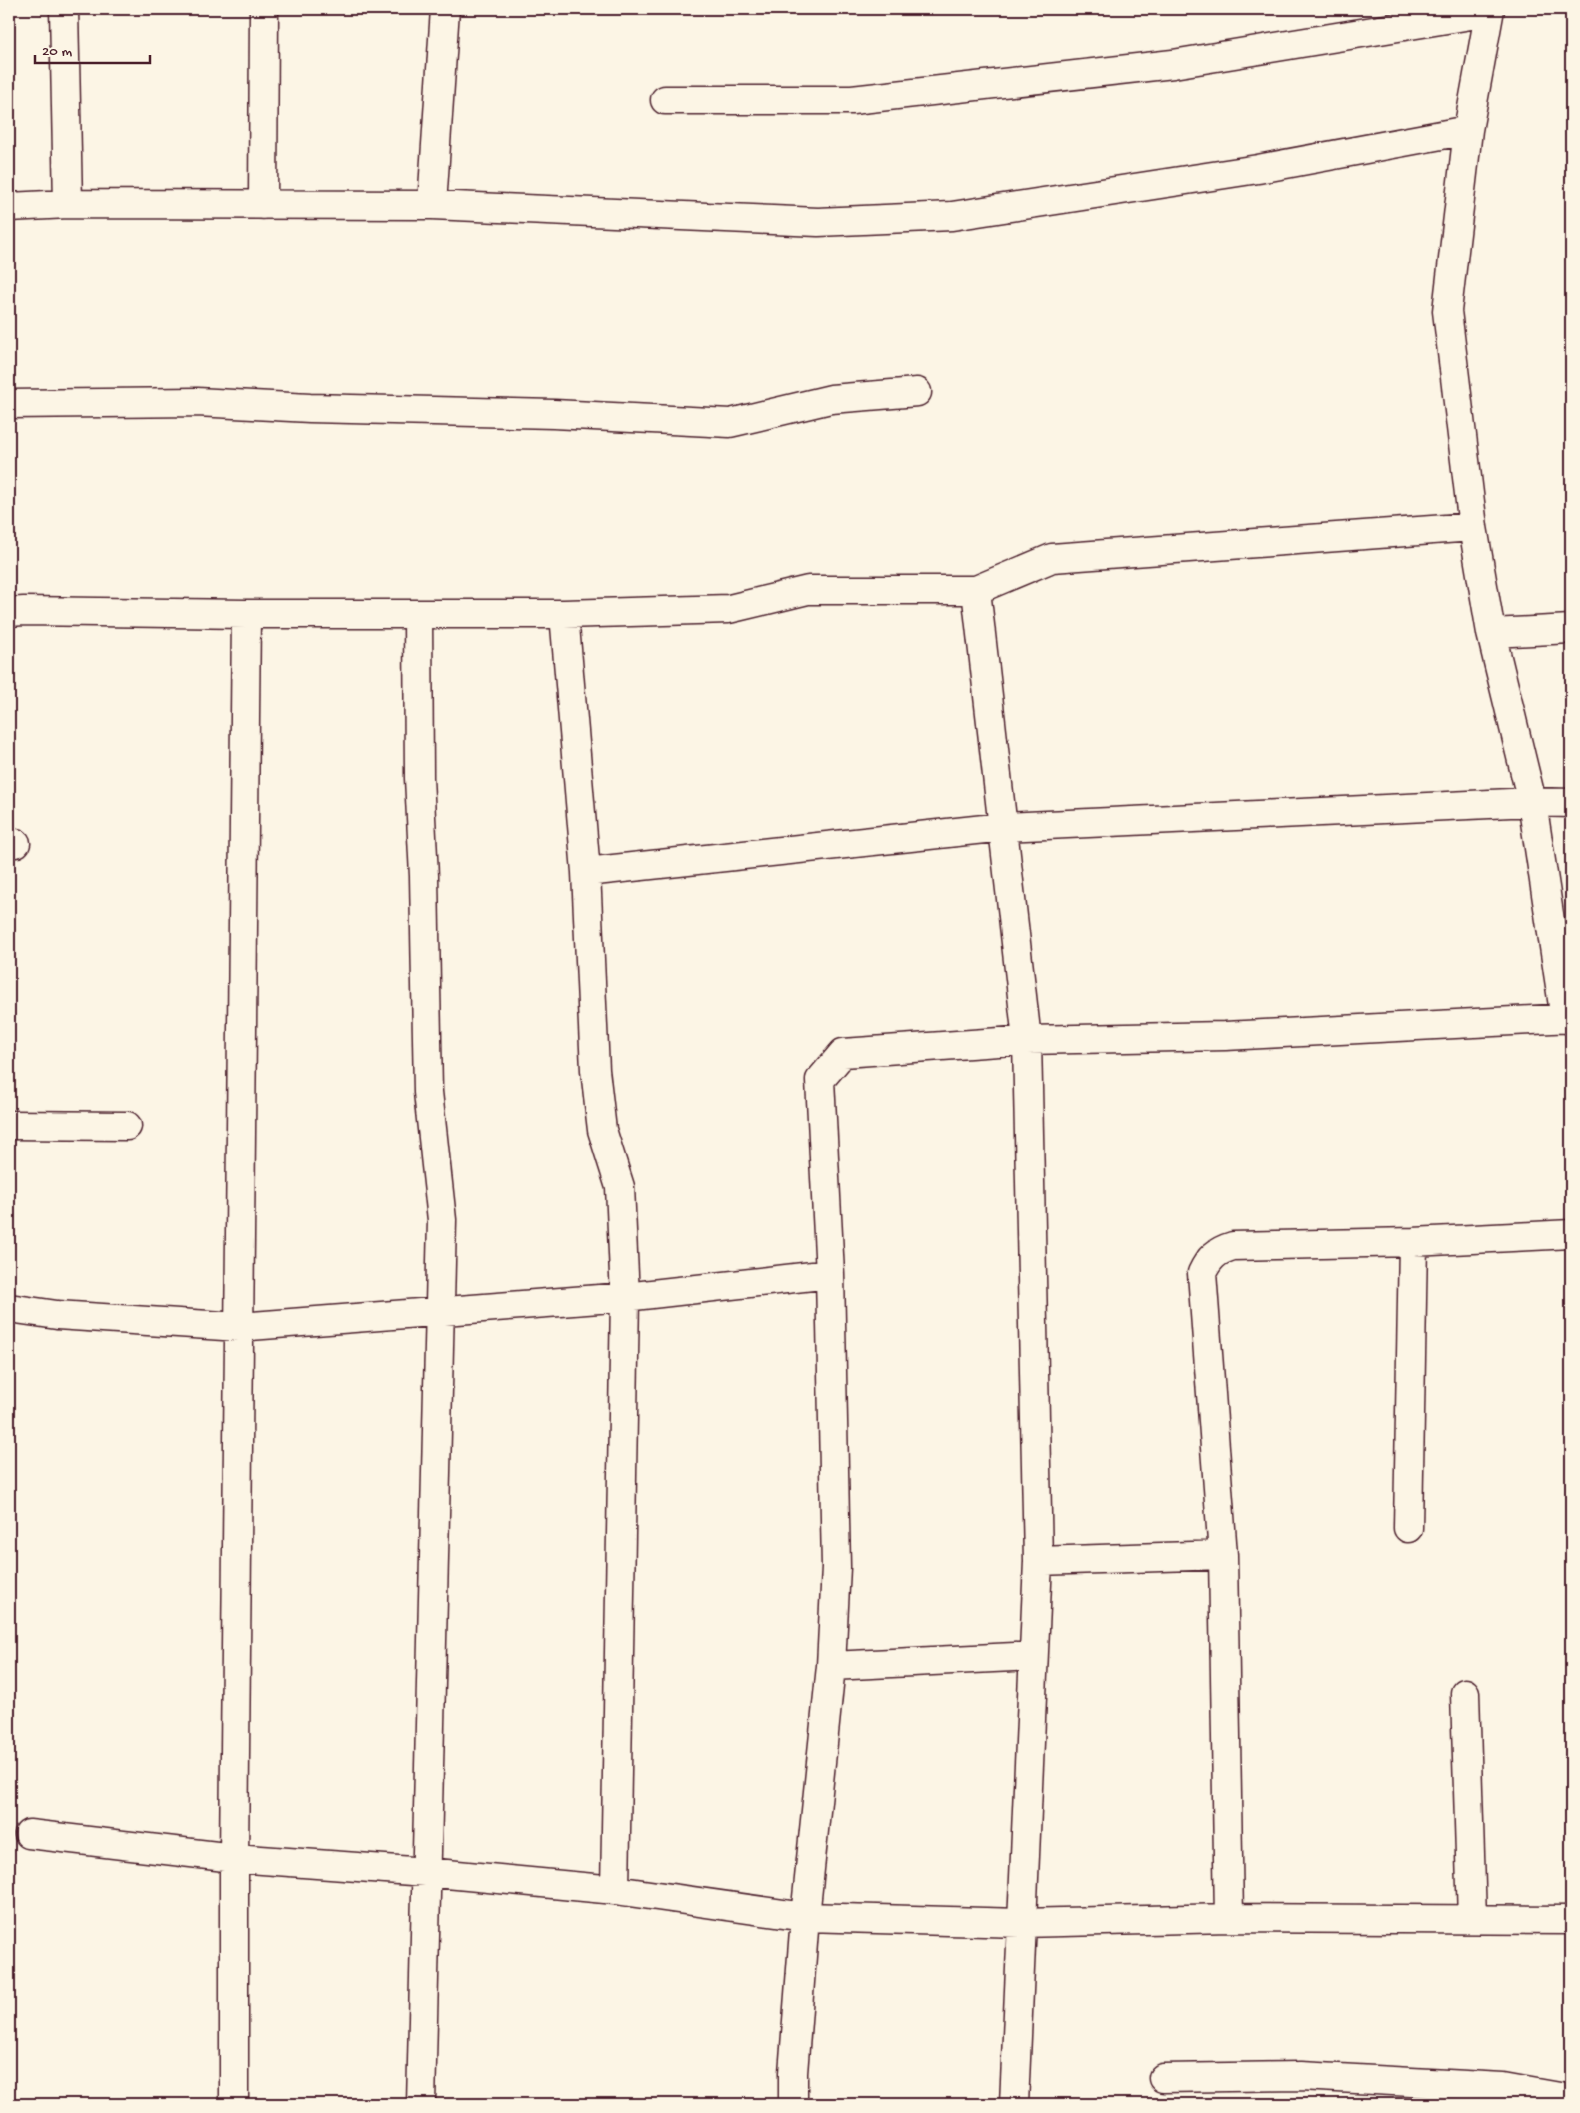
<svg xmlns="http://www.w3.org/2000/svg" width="1580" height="2113" font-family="'Gochi Hand',sans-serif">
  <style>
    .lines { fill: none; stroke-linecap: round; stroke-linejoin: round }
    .minor-casing { stroke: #4a1f2b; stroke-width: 31 }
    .minor { stroke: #fcf5e5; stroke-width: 28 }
  </style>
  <rect width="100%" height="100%" fill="#fcf5e5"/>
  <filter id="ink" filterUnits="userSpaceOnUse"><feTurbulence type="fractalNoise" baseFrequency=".02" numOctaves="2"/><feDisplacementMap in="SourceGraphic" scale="10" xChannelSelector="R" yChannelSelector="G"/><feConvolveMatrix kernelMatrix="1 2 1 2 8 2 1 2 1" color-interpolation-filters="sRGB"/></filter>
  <g filter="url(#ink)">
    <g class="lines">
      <g class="minor-casing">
        <path id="minor" d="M64,9L68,204
          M1490,9L1468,130L1447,311L1473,527L1491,633L1532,802L1565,1019
          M665,100H852L1173,64L1489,12
          M263,205L264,9
          M432,205L445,9
          M9,207L68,204L432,205L818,222L952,216L1258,169L1468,130
          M9,404L197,402L310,408L554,414L730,423L831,399L917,392
          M976,590L1027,1040L1038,1561L1014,2104
          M9,612L24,611L246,614H564L729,609L808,590H976L1052,558L1473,527
          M418,614L419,778L424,876L428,1092L442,1220L421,2104
          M564,614L586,872L595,1070L602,1130L620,1187L625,1297L615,1890
          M1491,633L1571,629
          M9,842L16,843
          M586,872L1003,827L1532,802L1571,803
          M9,1125L127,1126
          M9,1308L57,1315L239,1327L625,1297L830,1274
          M1408,1528L1413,1242
          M1038,1561L1223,1555
          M831,1666L1033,1656
          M1465,1693L1472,1919
          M29,1834L234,1858L426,1872L615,1890L805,1917L1021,1923L1229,1918L1571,1920
          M1229,1918L1223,1555L1202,1273C1209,1258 1216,1251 1233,1246L1413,1242L1571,1234
          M1163,2078L1301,2076L1503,2087L1571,2099
          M234,2104V1858L246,614
          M793,2104V2073L805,1917L831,1666L836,1567L830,1274L820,1080L843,1053L1027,1040L1225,1036L1571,1018"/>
      </g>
      <use href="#minor" class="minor"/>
    </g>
  </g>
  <rect width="1580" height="2113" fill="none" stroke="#fcf5e5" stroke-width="30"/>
  <rect x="15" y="15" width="1550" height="2083" fill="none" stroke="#4a1f2b" stroke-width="2" filter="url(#ink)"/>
  <path d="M35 55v8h115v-8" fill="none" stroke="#4a1f2b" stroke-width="2.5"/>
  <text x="42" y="55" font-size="15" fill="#4a1f2b" stroke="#fcf5e5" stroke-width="4" paint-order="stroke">20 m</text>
</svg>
